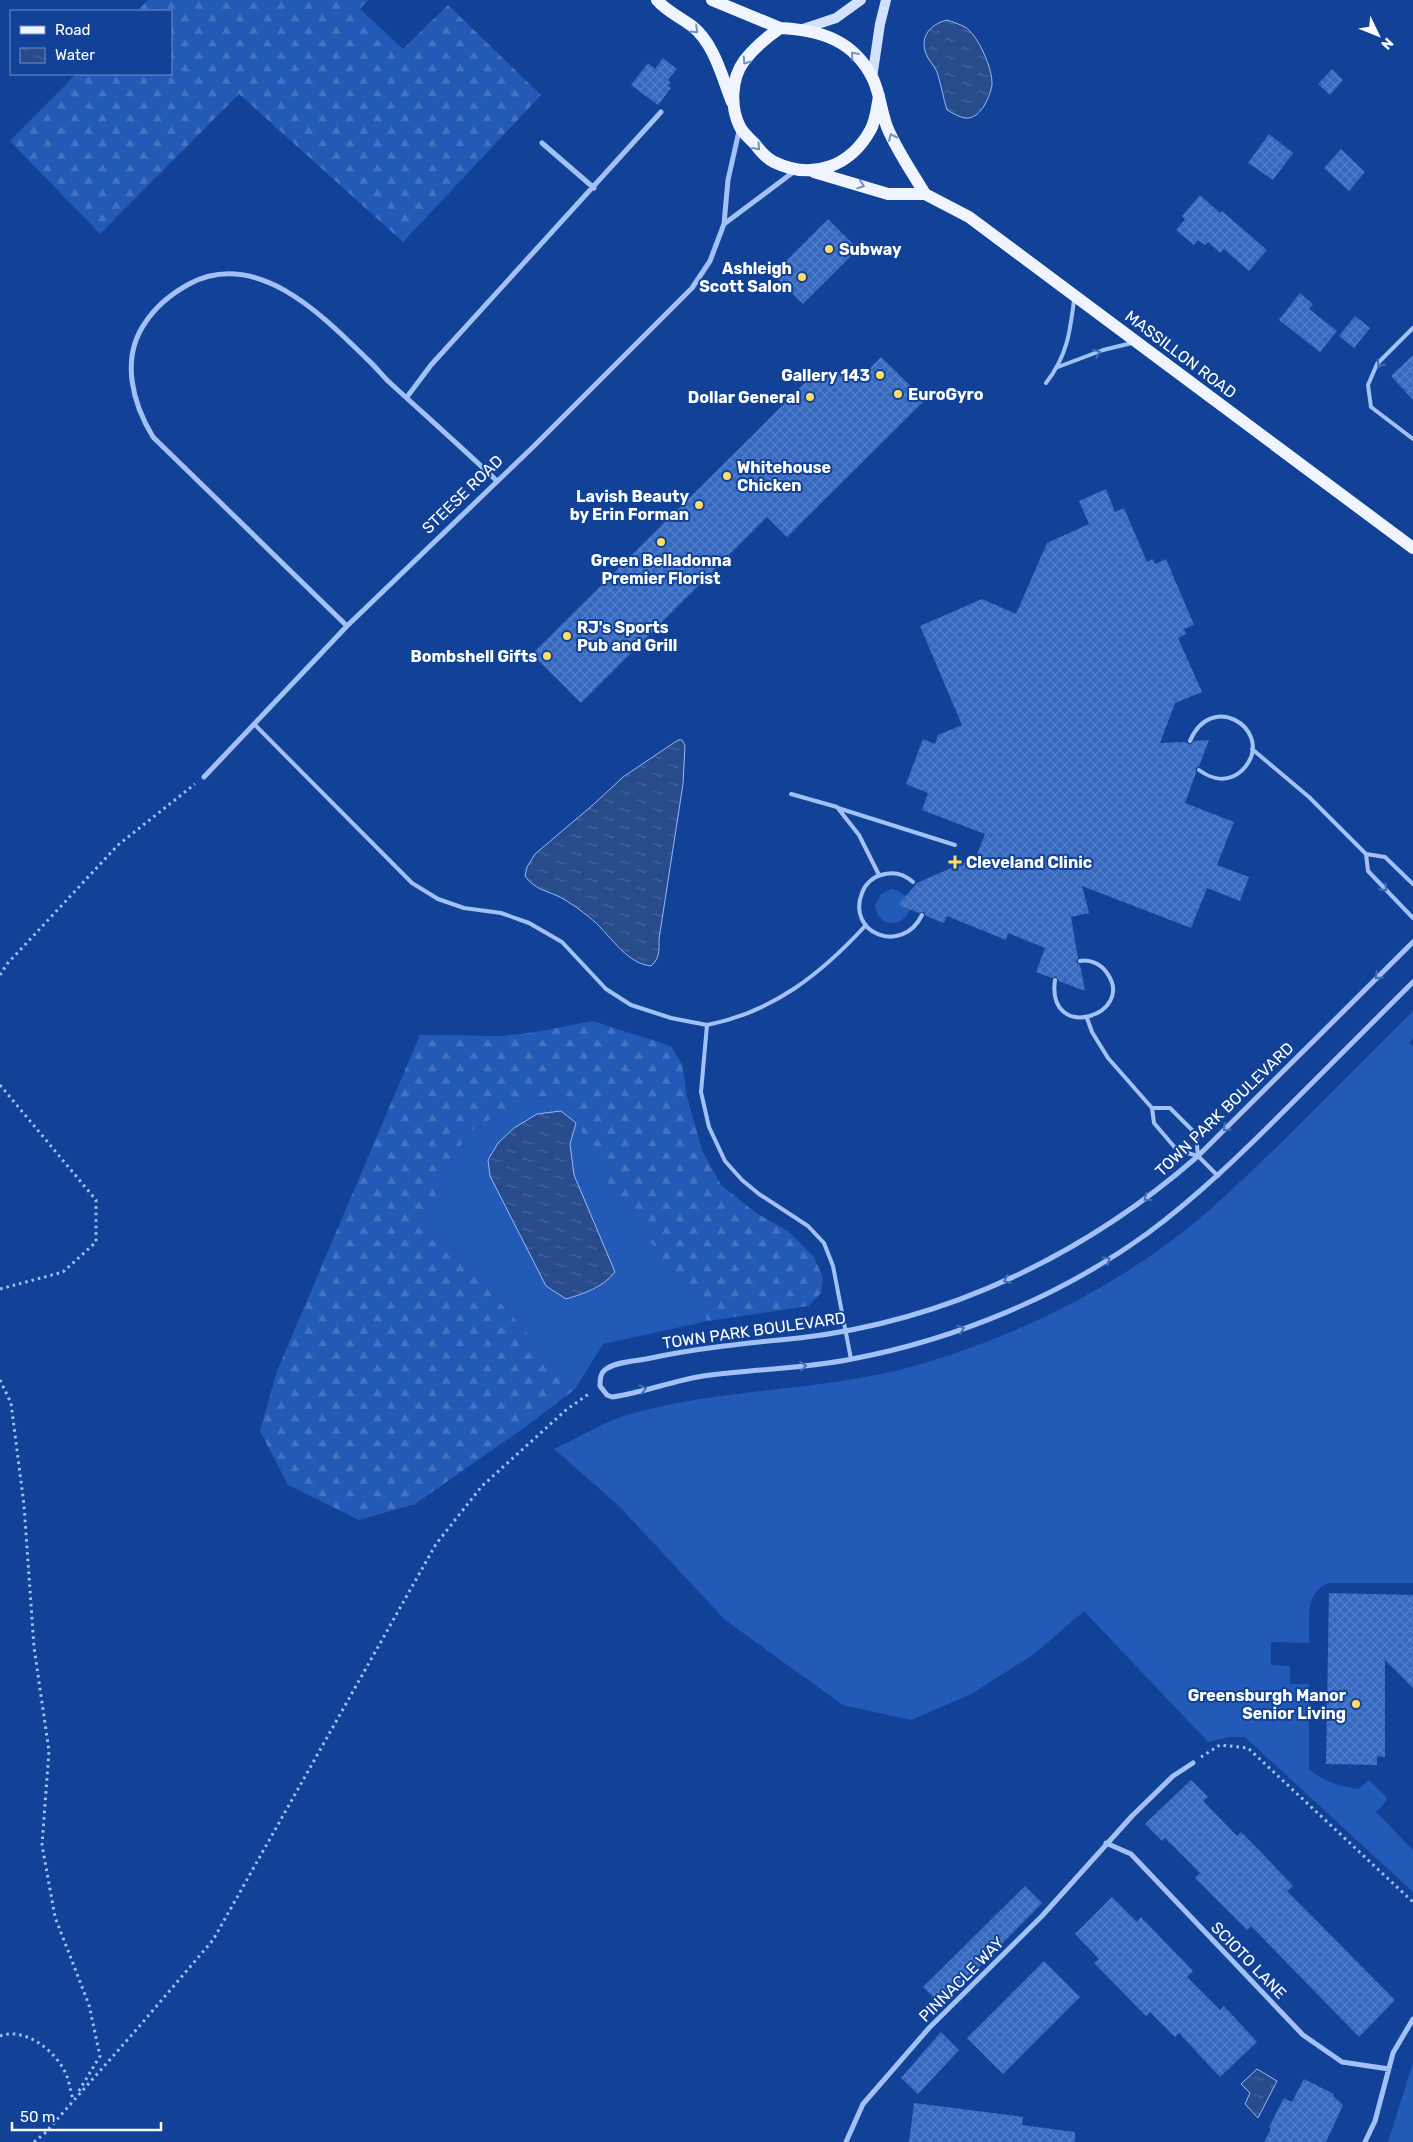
<svg xmlns="http://www.w3.org/2000/svg" width="1413" height="2142" font-family="Rubik,sans-serif">
  <style>
    .grass { fill: #245ab7; fill-rule: evenodd }
    .forest { fill: url(#forest-firs) }
    .water { fill: url(#water-ripples); stroke: #94baf7 }
    .building { fill: url(#building-cross-hatch) }
    .lines { fill: none; stroke-linecap: round; stroke-linejoin: round }
    .path { stroke: #a2c1f4; stroke-width: 3; stroke-dasharray: 2.5 4; stroke-linecap: butt }
    .lane { stroke: #a2c1f4; stroke-width: 4 }
    .street { stroke: #a2c1f4; stroke-width: 5 }
    .secondary { stroke: #d2e1fd; stroke-width: 10 }
    .primary { stroke: #eff4ff; stroke-width: 12 }
    .oneway { stroke: #7592c6 }
    .oneway2 { stroke: #446eb8 }
    .poi-dot { fill: #ffde65; stroke: #114298; stroke-width: 2 }
    .labels { text-anchor: middle; stroke-width: 4; stroke-linejoin: round; paint-order: stroke }
    .poi-label { font-size: 16px; font-weight: bold; fill: #fff; stroke: #114298; text-anchor: end }
    .street-label { font-size: 16px; fill: #fff; stroke: #114298 }
  </style>
  <defs>
    <pattern id="forest-firs" width="22" height="20" patternUnits="userSpaceOnUse" patternTransform="scale(1.25)"><rect width="22" height="20" fill="#245ab7"/><path d="M5 1l3.5 6h-7zM16 11l3.5 6h-7z" fill="#4573c2"/></pattern>
    <pattern id="water-ripples" width="26" height="14" patternUnits="userSpaceOnUse" patternTransform="scale(1.25)"><rect width="26" height="14" fill="#284b8c"/><path d="M2 4q2-2 4 0t4 0M15 11q2-2 4 0t4 0" fill="none" stroke="#48669d"/></pattern>
    <pattern id="building-cross-hatch" width="8" height="8" patternUnits="userSpaceOnUse" patternTransform="scale(1.25)"><rect width="8" height="8" fill="#3568be"/><path d="M0 0l8 8M0 8l8-8" fill="none" stroke="#537fc8"/></pattern>
  </defs>
  <rect width="100%" height="100%" fill="#114298"/>
  <path class="grass" d="M891,889L897,890L906,897L902,906L910,910C901,929 879,927 875,906L881,894Z
    M1413,1011V1038L1409,1043L1413,1046V1583H1329C1304,1591 1310,1621 1309,1643L1271,1642V1665L1290,1666V1684H1309V1769C1325,1783 1339,1786 1359,1789L1369,1780L1385,1796L1387,1800L1376,1812L1413,1850V1892L1245,1737H1229L1208,1742L1084,1611L1034,1654L971,1694L911,1720L843,1705L725,1620L618,1505L554,1449C578,1438 602,1423 627,1415C718,1388 815,1392 907,1368C1002,1342 1096,1298 1175,1238C1217,1206 1255,1168 1293,1131C1333,1091 1373,1051 1413,1011Z
    M563,1095L607,1182L708,1321L603,1344L575,1389L426,1216L467,1133L522,1100ZM537,1114L576,1123L570,1144L573,1175L589,1214L498,1143L514,1128Z
    M1413,2063V2142H1388Z"/>
  <path class="forest" d="M148,0H368L360,9L403,49L448,5L541,95L403,242L239,94L100,234L10,141L76,74H171V11H137Z
    M592,1021L671,1046L682,1064L687,1097L702,1150L721,1185L756,1213L788,1231L814,1257L823,1278L821,1293L808,1306L708,1321L607,1182L563,1095L522,1100L467,1133L426,1216L575,1389L528,1425L415,1504L359,1520L288,1485L260,1431L277,1371L420,1035L505,1036L536,1032Z"/>
  <path class="water" d="M947,20C953,22 959,24 965,27C978,35 993,69 992,85C990,96 982,116 969,118C961,119 953,113 947,110C943,97 941,84 937,72C935,67 931,63 928,58C918,39 928,25 947,20Z
    M678,740H682L685,745L683,784L659,939C659,950 660,958 651,966C624,963 609,932 589,917C580,910 571,903 560,897C547,891 534,889 525,876L527,867L535,854L594,804L623,777Z
    M561,1111L576,1123L570,1144L574,1175L615,1272C602,1288 585,1293 566,1299L546,1286L490,1176L488,1160L498,1143L514,1128L537,1114Z
    M1257,2069L1277,2081L1258,2118L1245,2104L1250,2093L1241,2084Z"/>
  <path class="building" d="M663,58L677,69L668,80L671,83L668,86L671,88L658,105L631,85L648,63L655,69Z
    M1332,69L1343,80L1330,95L1318,84Z
    M1269,134L1293,153L1273,180L1248,163Z
    M1341,149L1365,172L1349,191L1324,168Z
    M1200,195L1220,213L1222,211L1267,250L1249,271L1224,249L1220,253L1208,242L1205,245L1198,240L1194,245L1176,230L1185,219L1182,216Z
    M828,219L858,249L803,304L773,274Z
    M1300,293L1313,304L1309,309L1337,331L1320,352L1279,320Z
    M1355,316L1370,328L1354,348L1339,336Z
    M1413,355V400L1391,376Z
    M881,357L925,400L787,537L767,517L581,703L532,654L816,372L865,373Z
    M1106,489L1115,512L1124,508L1147,562L1153,559L1155,564L1166,559L1194,625L1184,629L1186,634L1178,638L1202,692L1175,703L1160,743L1186,742L1190,745L1194,741L1209,740L1199,766L1196,768V773L1185,803L1234,822L1217,865L1249,877L1240,901L1207,888L1191,928L1082,886L1089,913L1071,917L1078,958L1076,962L1080,965L1085,991L1059,981L1056,976L1052,978L1036,972L1045,948L1008,933L1006,940L947,916L944,923L926,916L924,912L919,913L898,905L917,883L976,857L985,834L922,810L928,793L906,784L923,739L935,744L938,735L962,725L920,626L982,599L1016,614L1047,543L1089,524L1079,501Z
    M1329,1593L1413,1595V1688L1385,1660V1757L1377,1756V1765L1326,1764Z
    M1191,1780L1208,1797L1203,1801L1237,1836L1241,1832L1261,1852L1293,1886L1287,1891L1395,2000L1359,2037L1251,1926L1247,1930L1195,1878L1200,1873L1165,1838L1162,1841L1145,1824Z
    M1025,1886L1042,1903L949,1998L947,1997L940,2004L923,1987Z
    M1112,1897L1137,1922L1141,1917L1193,1971L1187,1977L1220,2010L1224,2006L1257,2042L1220,2077L1179,2033L1175,2037L1150,2012L1146,2016L1094,1963L1099,1959L1075,1934Z
    M1044,1961L1080,1997L1003,2074L967,2038Z
    M941,2032L959,2050L918,2094L901,2078Z
    M1304,2079L1334,2094L1333,2096L1343,2105L1326,2142H1264L1271,2129L1269,2127L1284,2098L1292,2102Z
    M914,2103L1023,2117L1022,2125L1075,2132V2142H909Z"/>
  <g class="lines">
    <path class="path" d="M0,975L7,964L118,845L195,784
      M0,1085L96,1200V1242L63,1272L0,1289
      M0,1380L11,1403L24,1505L34,1647L49,1751L42,1845L55,1917L89,2005L100,2056L77,2094
      M1201,1757L1220,1745L1248,1748L1413,1902
      M0,2036C24,2027 53,2049 64,2070C69,2078 70,2090 73,2100
      M34,2142L45,2133L137,2029L213,1940L436,1544L482,1486L566,1410L590,1393"/>
    <path class="lane" d="M1413,328L1377,364L1368,385L1371,407L1413,439
      M1058,367L1103,350L1132,343
      M1046,383C1067,356 1070,333 1074,300
      M254,724L412,883L438,899L464,908L501,913L529,923L562,942L606,989L631,1005L671,1018L707,1025L701,1092L709,1127L725,1161L742,1180L759,1194L808,1226L824,1243L833,1266L851,1359
      M1190,741C1211,691 1270,728 1248,763C1245,768 1240,773 1234,776C1221,782 1210,778 1199,770
      M1252,749L1309,797L1366,854L1385,857L1413,884
      M791,794L837,807L859,835L879,875
      M838,808L955,845
      M1366,854L1368,871L1413,918
      M913,882C904,874 893,871 881,875C873,877 865,884 862,893C846,933 902,956 922,915
      M1055,980C1046,1044 1137,1015 1107,973C1101,964 1090,959 1080,961
      M1087,1018L1092,1032L1108,1058L1152,1108L1154,1123L1177,1150L1198,1156L1218,1176
      M707,1025C773,1012 821,974 866,925
      M1152,1108H1170L1196,1134L1198,1156"/>
    <path class="street" d="M542,143L594,188
      M724,224L796,170
      M407,397L431,365L661,112
      M347,626L153,437C133,404 120,359 145,323C156,306 171,294 189,284C257,248 322,315 367,359C375,366 381,374 388,381C424,414 461,447 497,481
      M204,777L347,626L533,447L692,288L710,261L724,224L728,180L739,131
      M1413,942L1198,1156C1086,1254 948,1321 799,1338C747,1343 697,1348 646,1359C634,1361 616,1362 606,1369C600,1373 600,1380 600,1386L607,1395L612,1397C642,1393 672,1381 703,1376C753,1369 803,1369 852,1359C957,1339 1061,1296 1148,1233C1198,1196 1243,1152 1287,1108C1329,1066 1371,1024 1413,982
      M1106,1843L1131,1854L1303,2035L1342,2062L1389,2069
      M846,2142L863,2104L929,2028L1042,1916L1132,1816L1173,1776L1193,1763
      M1365,2142L1375,2121L1393,2053L1413,2019"/>
    <path class="secondary" d="M803,29L836,18L861,0
      M872,78L880,24L886,0"/>
    <path class="primary" d="M657,0C666,11 680,17 692,26C714,43 722,77 732,102
      M712,0L780,28
      M879,96C877,107 876,119 871,129C851,166 813,181 774,162C766,158 760,151 755,144C750,139 743,133 740,127C730,107 731,79 744,61C754,48 767,37 780,28C820,30 854,40 873,79C880,94 881,111 887,127C897,151 912,172 925,194
      M814,172L888,194H925L969,217L1413,548"/>
  </g>
  <defs><path id="oneway-chevron" d="M-2-3.5L2.5 0L-2 3.5" fill="none" stroke-width="1.6" stroke-linecap="round" stroke-linejoin="round" transform="scale(1.25)"/></defs>
  <g class="oneway">
    <use href="#oneway-chevron" transform="translate(695 30) rotate(43)"/>
    <use href="#oneway-chevron" transform="translate(854 55) rotate(-131)"/>
    <use href="#oneway-chevron" transform="translate(746 61) rotate(125)"/>
    <use href="#oneway-chevron" transform="translate(892 137) rotate(-114)"/>
    <use href="#oneway-chevron" transform="translate(757 147) rotate(48)"/>
    <use href="#oneway-chevron" transform="translate(861 185) rotate(18)"/>
  </g>
  <g class="oneway2">
    <use href="#oneway-chevron" transform="translate(1097 353) rotate(-22)"/>
    <use href="#oneway-chevron" transform="translate(1380 364) rotate(126)"/>
    <use href="#oneway-chevron" transform="translate(1384 888) rotate(46)"/>
    <use href="#oneway-chevron" transform="translate(1378 976) rotate(136)"/>
    <use href="#oneway-chevron" transform="translate(1226 1128) rotate(136)"/>
    <use href="#oneway-chevron" transform="translate(1147 1198) rotate(144)"/>
    <use href="#oneway-chevron" transform="translate(1107 1260) rotate(-32)"/>
    <use href="#oneway-chevron" transform="translate(1007 1280) rotate(156)"/>
    <use href="#oneway-chevron" transform="translate(961 1329) rotate(-19)"/>
    <use href="#oneway-chevron" transform="translate(803 1366) rotate(-7)"/>
    <use href="#oneway-chevron" transform="translate(643 1389) rotate(-15)"/>
  </g>
  <g class="poi-dot">
    <circle cx="829" cy="249" r="5"/>
    <circle cx="802" cy="277" r="5"/>
    <circle cx="880" cy="375" r="5"/>
    <circle cx="898" cy="394" r="5"/>
    <circle cx="810" cy="397" r="5"/>
    <circle cx="727" cy="476" r="5"/>
    <circle cx="699" cy="505" r="5"/>
    <circle cx="661" cy="542" r="5"/>
    <circle cx="567" cy="636" r="5"/>
    <circle cx="547" cy="656" r="5"/>
    <path d="M952.5 854.5h5v5h5v5h-5v5h-5v-5h-5v-5h5z"/>
    <circle cx="1356" cy="1704" r="5"/>
  </g>
  <g class="labels">
    <g class="poi-label">
      <text x="839" y="255" text-anchor="start">Subway</text>
      <text x="792" y="274">Ashleigh<tspan x="792" dy="18">Scott Salon</tspan></text>
      <text x="870" y="381">Gallery 143</text>
      <text x="908" y="400" text-anchor="start">EuroGyro</text>
      <text x="800" y="403">Dollar General</text>
      <text x="737" y="473" text-anchor="start">Whitehouse<tspan x="737" dy="18">Chicken</tspan></text>
      <text x="689" y="502">Lavish Beauty<tspan x="689" dy="18">by Erin Forman</tspan></text>
      <text x="661" y="566" text-anchor="middle">Green Belladonna<tspan x="661" dy="18">Premier Florist</tspan></text>
      <text x="577" y="633" text-anchor="start">RJ's Sports<tspan x="577" dy="18">Pub and Grill</tspan></text>
      <text x="537" y="662">Bombshell Gifts</text>
      <text x="966" y="868" text-anchor="start">Cleveland Clinic</text>
      <text x="1346" y="1701">Greensburgh Manor<tspan x="1346" dy="18">Senior Living</tspan></text>
    </g>
    <g class="street-label">
      <text transform="translate(1181 354) rotate(37)" y="6">MASSILLON ROAD</text>
      <text transform="translate(462 494) rotate(-44)" y="6">STEESE ROAD</text>
      <text transform="translate(1224 1109) rotate(-44)" y="6">TOWN PARK BOULEVARD</text>
      <text transform="translate(754 1330) rotate(-8)" y="6">TOWN PARK BOULEVARD</text>
      <text transform="translate(1249 1960) rotate(46)" y="6">SCIOTO LANE</text>
      <text transform="translate(961 1979) rotate(-45)" y="6">PINNACLE WAY</text>
    </g>
  </g>
  <rect x="10" y="10" width="162" height="65" fill="#114298" stroke="#708ec1"/>
  <rect x="20" y="26" width="25" height="8" fill="#eff4ff" stroke="#708ec1"/>
  <text x="55" y="35" font-size="15" fill="#ffffff">Road</text>
  <rect x="20" y="48" width="25" height="15" fill="url(#water-ripples)" stroke="#708ec1"/>
  <text x="55" y="60" font-size="15" fill="#ffffff">Water</text>
  <g transform="translate(1378 35) rotate(133)" stroke="#114298" stroke-width="4" paint-order="stroke">
  <path d="M0-4L9 19L0 12L-9 19Z" fill="#ffffff"/>
  <text y="-8" font-size="14" font-weight="bold" text-anchor="middle" fill="#ffffff">N</text>
  </g>
  <path d="M12 2122v8h149v-8" fill="none" stroke="#ffffff" stroke-width="2.5"/>
  <text x="20" y="2122" font-size="15" fill="#ffffff" stroke="#114298" stroke-width="4" paint-order="stroke">50 m</text>
</svg>
